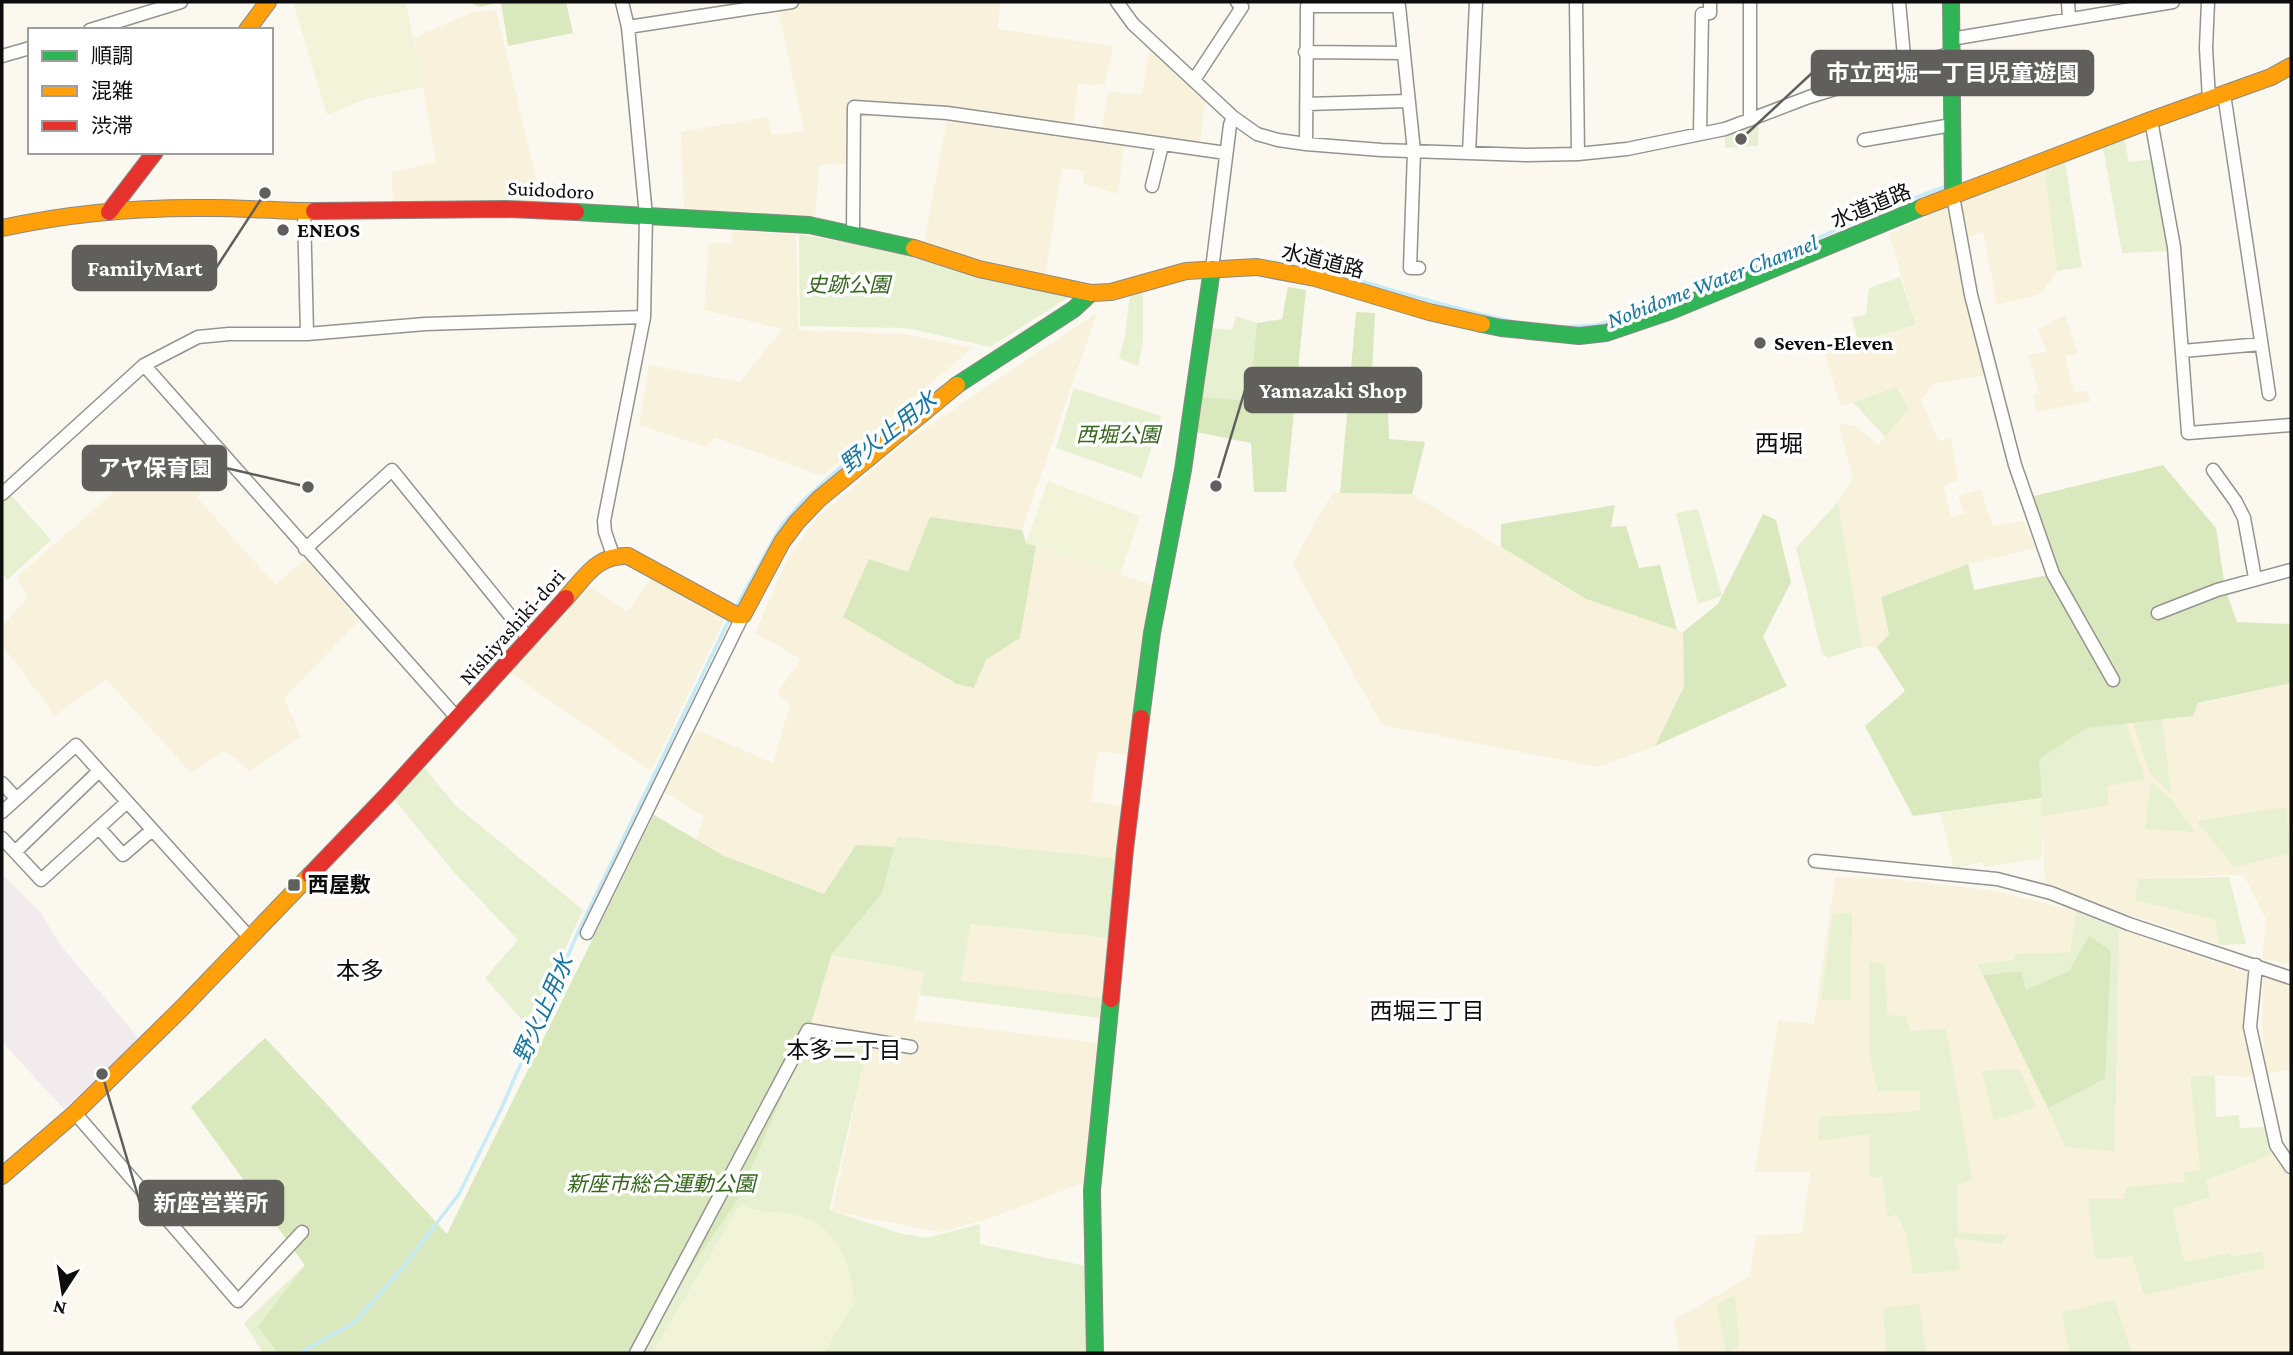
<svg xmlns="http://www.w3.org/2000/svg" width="2293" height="1355" font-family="'Crimson Pro','Noto Sans JP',serif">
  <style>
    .industrial { fill: #f1ebee }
    .farmland { fill: #f8f2dc }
    .green { fill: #e7f0d0 }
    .forest { fill: #d9e8bd }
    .pitch { fill: #f1f4d9 }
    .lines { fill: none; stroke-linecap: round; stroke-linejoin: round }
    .stream { stroke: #c6ebf6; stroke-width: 3.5 }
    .street-casing { stroke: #94938f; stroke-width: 15 }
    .fast-casing { stroke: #8b8986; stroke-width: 18 }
    .slow-casing { stroke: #8b8986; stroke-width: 18 }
    .jam-casing { stroke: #8b8986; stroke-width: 18 }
    .street { stroke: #fefefd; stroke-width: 12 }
    .fast { stroke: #30b455; stroke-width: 16 }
    .slow { stroke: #ff9f0a; stroke-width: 16 }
    .jam { stroke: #e5322d; stroke-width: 16 }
    .poi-dot { fill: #605f5c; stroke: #fff; stroke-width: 2.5 }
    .labels { text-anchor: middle; stroke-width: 7; stroke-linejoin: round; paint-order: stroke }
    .street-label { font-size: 21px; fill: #0d0d0d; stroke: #fff }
    .poi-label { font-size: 21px; font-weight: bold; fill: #0d0d0d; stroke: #fff; text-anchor: start }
    .park-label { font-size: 21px; font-style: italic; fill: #34661b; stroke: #fff }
    .water-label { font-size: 23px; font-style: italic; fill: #1375a1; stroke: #fff }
    .neighbourhood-label { font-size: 23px; fill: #0d0d0d; stroke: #fff }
    .quarter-label { font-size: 24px; fill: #0d0d0d; stroke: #fff }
    .leader { fill: none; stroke: #605f5c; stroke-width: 2.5 }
    .callout-dot { fill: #605f5c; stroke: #fff; stroke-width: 2.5 }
    .callout { fill: #605f5c; stroke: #605f5c; stroke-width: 2.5 }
    .callout-label { font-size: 23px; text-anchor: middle; font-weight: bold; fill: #fff }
  </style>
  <rect width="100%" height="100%" fill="#fbf8f0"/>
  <path class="industrial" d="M2,874L41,913L61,946L141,1041L67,1112L2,1042Z"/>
  <path class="farmland" d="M812,2H1000L998,29L1113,46L1105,85L1078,84L1072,137L1100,139L1108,92L1142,94L1150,46L1205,101L1200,144L1125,134L1118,194L1084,184V171L1062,168L1045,276L967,261L924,243L947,120L945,107L848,100L847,164L819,165L815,219L684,210L681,132L768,117L772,135L804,131L778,8Z
    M496,10L542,203L393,202L391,172L436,162L414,38L472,12Z
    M2045,170L2057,271L2041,294L1997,305L1983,231L1965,240L1958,200Z
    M1949,206L1961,278L1986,375L1934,384L1921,400L1939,442L1951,437L1958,480L1943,485L1951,517L1964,513L1958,496L1980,489L1993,526L2023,521L2036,548L1968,564L1881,597L1889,634L1877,647H1862L1838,502L1853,479L1838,422L1855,426L1878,445L1908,409L1896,387L1841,406L1824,352L1916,325L1889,234Z
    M732,231L796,234L798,330L905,334L972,348L822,476L714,437L705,447L639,425L649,365L740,382L782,329L704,310L709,243H731Z
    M1097,313L1022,530L931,517L908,573L844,617L957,684L974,688L986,660L1020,638L1036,546L1155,586L1129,755L1098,751L1091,801L1122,806L1116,858L898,836L894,847L856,845L825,894L724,856L696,840L704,816L664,792L697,730L773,763L790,705L777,693L801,659L755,633L789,556L817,518L908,440Z
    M2065,315L2078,354L2065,356L2074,392L2087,391L2091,401L2037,412L2033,395L2039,393L2028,355L2047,352L2038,329Z
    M204,447L225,463L197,497L275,585L305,559L359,621L284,698L301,736L250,771L225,751L191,773L106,679L55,716L2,645V627L27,598L17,577L152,459L169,482Z
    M1332,493L1412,494L1586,599L1683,632L1684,687L1655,746L1598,767L1382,725L1292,564Z
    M652,577L726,617L651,771L509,672L587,585L627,612Z
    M2291,683V928L2288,931L2291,964L2262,959L2266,920L2244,876L2234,875L2138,879L2135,900L2217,920L2219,945L2045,886L2039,759L2087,728L2193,716L2198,704Z
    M1835,877L1895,879L1996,891L2076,911L2070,952L2016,954L2014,960L1977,964L2030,1066L2065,1147L2115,1150L2119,929L2251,974L2243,1022L2253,1077L2215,1075L2190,1078L2200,1170L2186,1182L2126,1187L2125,1199H2088L2132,1256L2144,1294L2190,1283L2262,1252L2231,1257L2229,1253L2183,1262L2171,1209L2211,1197L2206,1180L2257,1161L2275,1151L2291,1177V1353H1679L1674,1320L1750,1276L1756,1235L1802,1233L1810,1172H1755L1778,1020L1814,1024Z
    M969,924L1111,938L1102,998L961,982Z
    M831,955L925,972L914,1020L1098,1043L1087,1181L985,1220L939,1232L832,1211L867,1050L807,1037Z
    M2263,974L2291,984V1069L2265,1074L2262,1028Z"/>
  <path class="green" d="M1759,119L1758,146L1725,148V132Z
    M2124,139L2129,162L2155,159L2168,251L2122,253L2103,147Z
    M2065,163L2082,267L2057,271L2045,170Z
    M799,234L892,251L946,267L1069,297L990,347L907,328L800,326Z
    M1900,277L1916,325L1858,341L1852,317L1866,315L1869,288Z
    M1138,292L1143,295V342L1138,366L1119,358L1125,336L1130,294Z
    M1236,316L1257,323L1253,363L1254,401L1202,397L1209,328L1232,330Z
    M1896,387L1909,409L1885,437L1853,402Z
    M1074,388L1161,416L1142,478L1056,448Z
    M9,493L51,540L7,580L2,573V501Z
    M1838,502L1862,647L1828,658L1822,653L1796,548Z
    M1698,509L1722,596L1698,604L1676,513Z
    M2162,718L2171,793L2150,774L2133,722Z
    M2126,723L2145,779L2108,786V805L2042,816L2039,759L2087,728Z
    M423,766L455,805L583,910L529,1028L485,978L518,940L453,871L393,798Z
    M2151,782L2173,801L2195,832L2145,829Z
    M2286,807L2291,853L2234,867L2197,821Z
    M654,815L724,856L824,894L856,845L894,847L898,836L1116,858L1111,938L970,924L961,981L1102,998L1100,1018L920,995L925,972L832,955L807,1037L867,1050L829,1210L899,1233L927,1238L980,1224V1244L1086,1266V1353H263L244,1323L305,1265L191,1107L265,1038L447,1234Z
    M2229,877L2246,944L2219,945L2216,920L2135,900L2138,879Z
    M2076,911L2119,929L2115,1151L2065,1147L2048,1108L2105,1079L2089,937L2069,971L2026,991L2020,971L1983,975L1977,964L2014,960L2015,954L2070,952Z
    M1852,913L1851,1000H1821L1833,914Z
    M1869,961L1885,965L1887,1015L1906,1016L1910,1031L1946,1029L1972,1179L1957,1186L1958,1233L2009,1235L2001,1244L1954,1238L1960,1270L1913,1274L1906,1233L1896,1214L1888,1217L1882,1177H1870V1134L1818,1141L1820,1117L1920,1111V1091H1878L1869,1054Z
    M2019,1069L2036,1107L1994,1121L1982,1071Z
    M2215,1075L2216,1117L2239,1115L2240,1128L2268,1127L2275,1151L2257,1161L2206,1180L2211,1197L2172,1209L2184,1262L2229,1253L2231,1257L2262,1251L2265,1268L2144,1295L2132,1256L2095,1259L2088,1199H2124L2126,1187L2185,1182L2184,1172L2200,1170L2190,1077Z
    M1735,1295L1739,1345L1726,1353L1717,1304Z
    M2114,1300L2132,1353H2070L2062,1313Z
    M1919,1304L1926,1353H1886L1883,1308Z"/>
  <path class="forest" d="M469,2H566L573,33L508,46L501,2L480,7Z
    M1288,287L1306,290L1286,492H1254L1251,443L1196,432L1202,397L1254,401L1253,363L1257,323L1282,319Z
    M1356,312L1375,313L1370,412H1388L1389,439L1425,442L1412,494L1340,493Z
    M2163,465L2216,528L2225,588L2237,622L2291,624V683L2198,703L2193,716L2087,728L2039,759L2042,798L1913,816L1865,726L1905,691L1877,647L1889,634L1881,597L1968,564L1974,590L2053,574L2026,498Z
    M1615,505L1611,527L1626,526L1639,568L1660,565L1677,630L1586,599L1501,547V524Z
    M1763,514L1776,520L1791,582L1763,637L1787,686L1655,746L1684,687L1683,632L1718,604Z
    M930,517L1022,530L1026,543L1036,546L1020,638L986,660L974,688L957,684L843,617L869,559L908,572Z
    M654,815L724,856L824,894L856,845L894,847L882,893L831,955L807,1037L739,1197L634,1353H278L258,1327L305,1265L191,1107L265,1038L447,1234Z
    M2089,936L2111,951L2105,1079L2048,1108L1983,975L2021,971L2026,990L2069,971Z"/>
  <path class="pitch" d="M293,2H406L423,87L366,99L327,115Z
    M1048,481L1140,516L1120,574L1026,543Z
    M2042,798V855L2038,859L1984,867L1982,862L1954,869L1940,813Z
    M741,1203C764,1216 769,1209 793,1214C832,1222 851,1257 853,1295L857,1298L824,1353H652Z"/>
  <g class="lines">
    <path class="stream" d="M1309,267C1380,285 1449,309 1521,323
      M1724,280L1874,213L1944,187
      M1560,327L1597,325L1694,293
      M737,605L781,526L804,500L881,431L942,387
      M300,1353L355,1322L403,1267L459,1194L502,1107L579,930L729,620"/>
    <g class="street-casing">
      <path id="street" d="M1117,2L1133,24L1233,117L1257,134L1278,140L1306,144L1381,150L1527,155L1578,154L1627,149L1725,129L1809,97L1952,53
        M1576,2L1578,154
        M1750,2V120
        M1899,2L1905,67
        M2068,2L2069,18
        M2208,2L2206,48L2209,99
        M628,27L792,2
        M90,30L181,2
        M1951,39L2173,2
        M1305,52L1404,53
        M2,56L30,48
        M1194,80L1242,7L1237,2
        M2224,94L2269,394
        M1306,104L1408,101
        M2151,120L2174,247L2188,433L2291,425
        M1700,134L1702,14L1710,13V2
        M1864,140L1952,125
        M1306,144L1307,6H1399L1414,151L1410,268H1419
        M1469,153L1476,2
        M1152,186L1162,145
        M1953,196L1971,295L2015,465L2053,574L2113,680
        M304,211L307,334
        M853,233L854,107L947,113L1226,153
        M1212,269L1230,125L1233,117
        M2183,351L2261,344
        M144,365L458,719
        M2213,470L2236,502L2244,518L2255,578
        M2,494L144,365L198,337L229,334H307L425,324L644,317
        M305,549L392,470L529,639
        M613,555L605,532L604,521L644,317L646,216L628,27L622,2
        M2158,613L2217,590L2291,570
        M2,783L16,798
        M2,812L76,745L250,938
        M99,828L123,855L152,830
        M2,838L41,880L127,802
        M15,852L99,771
        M1815,861L1997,879L2051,893L2129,924L2291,978
        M587,933L743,615
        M2256,965L2250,1027L2276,1145L2291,1167
        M75,1113L238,1301L302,1232
        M636,1353L808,1030L911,1047"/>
    </g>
    <g class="fast-casing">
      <path id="fast" d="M1951,2L1953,196
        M576,212L809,225L914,248
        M1482,324L1501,328L1579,336L1606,333L1671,311L1923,207
        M957,385L1074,309L1091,293
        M1141,718L1152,633L1183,470L1212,269
        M1095,1353L1092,1190L1111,999"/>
    </g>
    <g class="slow-casing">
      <path id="slow" d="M247,30L268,2
        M1923,207L2151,120L2271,77L2291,66
        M2,228C70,213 141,207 211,208C245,208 279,211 314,211
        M914,248L979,269L1091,293L1111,292L1186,271L1257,267L1315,278L1429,312L1482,324
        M566,598C585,577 598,554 628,556L736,615H743L782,542L797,522L819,499L957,385
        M2,1176L75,1113L182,1008L310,875"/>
    </g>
    <g class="jam-casing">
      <path id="jam" d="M314,211L506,209L576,212
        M109,212L155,152
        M310,875L387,795L566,598
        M1111,999L1125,850L1141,718"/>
    </g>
    <use href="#street" class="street"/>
    <use href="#fast" class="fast"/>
    <use href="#slow" class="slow"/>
    <use href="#jam" class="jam"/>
  </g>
  <g class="poi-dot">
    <circle cx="283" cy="230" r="7"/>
    <circle cx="1760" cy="343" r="7"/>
    <rect x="287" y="878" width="14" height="14" rx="3.5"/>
  </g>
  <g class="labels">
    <g class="street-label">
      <text transform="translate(551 190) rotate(3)" y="7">Suidodoro</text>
      <text transform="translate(1871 206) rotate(-22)" y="7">水道道路</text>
      <text transform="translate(1323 261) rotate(14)" y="7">水道道路</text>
      <text transform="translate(512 627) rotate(-48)" y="7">Nishiyashiki-dori</text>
    </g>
    <g class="poi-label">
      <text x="297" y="237">ENEOS</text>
      <text x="1774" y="350">Seven-Eleven</text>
      <text x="308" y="892">西屋敷</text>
    </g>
    <g class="park-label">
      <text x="848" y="292">史跡公園</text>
      <text x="1118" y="442">西堀公園</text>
      <text x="661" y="1191">新座市総合運動公園</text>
    </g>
    <g class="water-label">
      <text transform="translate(1712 281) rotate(-21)" y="8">Nobidome Water Channel</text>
      <text transform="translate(888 432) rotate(-38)" y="8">野火止用水</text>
      <text transform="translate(543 1009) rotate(-66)" y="8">野火止用水</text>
    </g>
    <g class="neighbourhood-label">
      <text x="1427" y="1019">西堀三丁目</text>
      <text x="844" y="1058">本多二丁目</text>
    </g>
    <g class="quarter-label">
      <text x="1779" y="452">西堀</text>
      <text x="360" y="979">本多</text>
    </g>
  </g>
  <path class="leader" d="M1741 139L1812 73M265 193L216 268M1216 486L1245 390M308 487L226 468M102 1074L140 1203"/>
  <g class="callout-dot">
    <circle cx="1741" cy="139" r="7"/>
    <circle cx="265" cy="193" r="7"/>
    <circle cx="1216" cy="486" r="7"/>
    <circle cx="308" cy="487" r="7"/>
    <circle cx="102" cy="1074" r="7"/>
  </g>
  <g class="callout">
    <rect x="1812" y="51" width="281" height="44" rx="7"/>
    <rect x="73" y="246" width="143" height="44" rx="7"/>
    <rect x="1245" y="368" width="176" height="44" rx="7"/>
    <rect x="83" y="446" width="143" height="44" rx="7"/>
    <rect x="140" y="1181" width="143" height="44" rx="7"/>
  </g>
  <g class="callout-label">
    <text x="1953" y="81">市立西堀一丁目児童遊園</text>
    <text x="145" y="276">FamilyMart</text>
    <text x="1333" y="398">Yamazaki Shop</text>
    <text x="155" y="476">アヤ保育園</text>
    <text x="211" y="1211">新座営業所</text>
  </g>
  <rect width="2293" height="1355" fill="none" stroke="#0d0d0d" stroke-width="7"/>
  <rect x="28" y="28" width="245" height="126" fill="#ffffff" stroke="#9e9e9e" stroke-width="2"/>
  <rect x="42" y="51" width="35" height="10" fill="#30b455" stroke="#9e9e9e" stroke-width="2"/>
  <text x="91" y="63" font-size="21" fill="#0d0d0d">順調</text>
  <rect x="42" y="86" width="35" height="10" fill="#ff9f0a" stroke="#9e9e9e" stroke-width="2"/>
  <text x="91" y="98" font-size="21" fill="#0d0d0d">混雑</text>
  <rect x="42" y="121" width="35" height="10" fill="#e5322d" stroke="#9e9e9e" stroke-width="2"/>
  <text x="91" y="133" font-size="21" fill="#0d0d0d">渋滞</text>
  <g transform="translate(63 1292) rotate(192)" stroke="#ffffff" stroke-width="5" paint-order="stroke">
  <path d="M0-5L12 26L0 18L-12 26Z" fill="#0d0d0d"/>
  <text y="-10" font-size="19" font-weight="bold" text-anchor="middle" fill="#0d0d0d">N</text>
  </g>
</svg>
